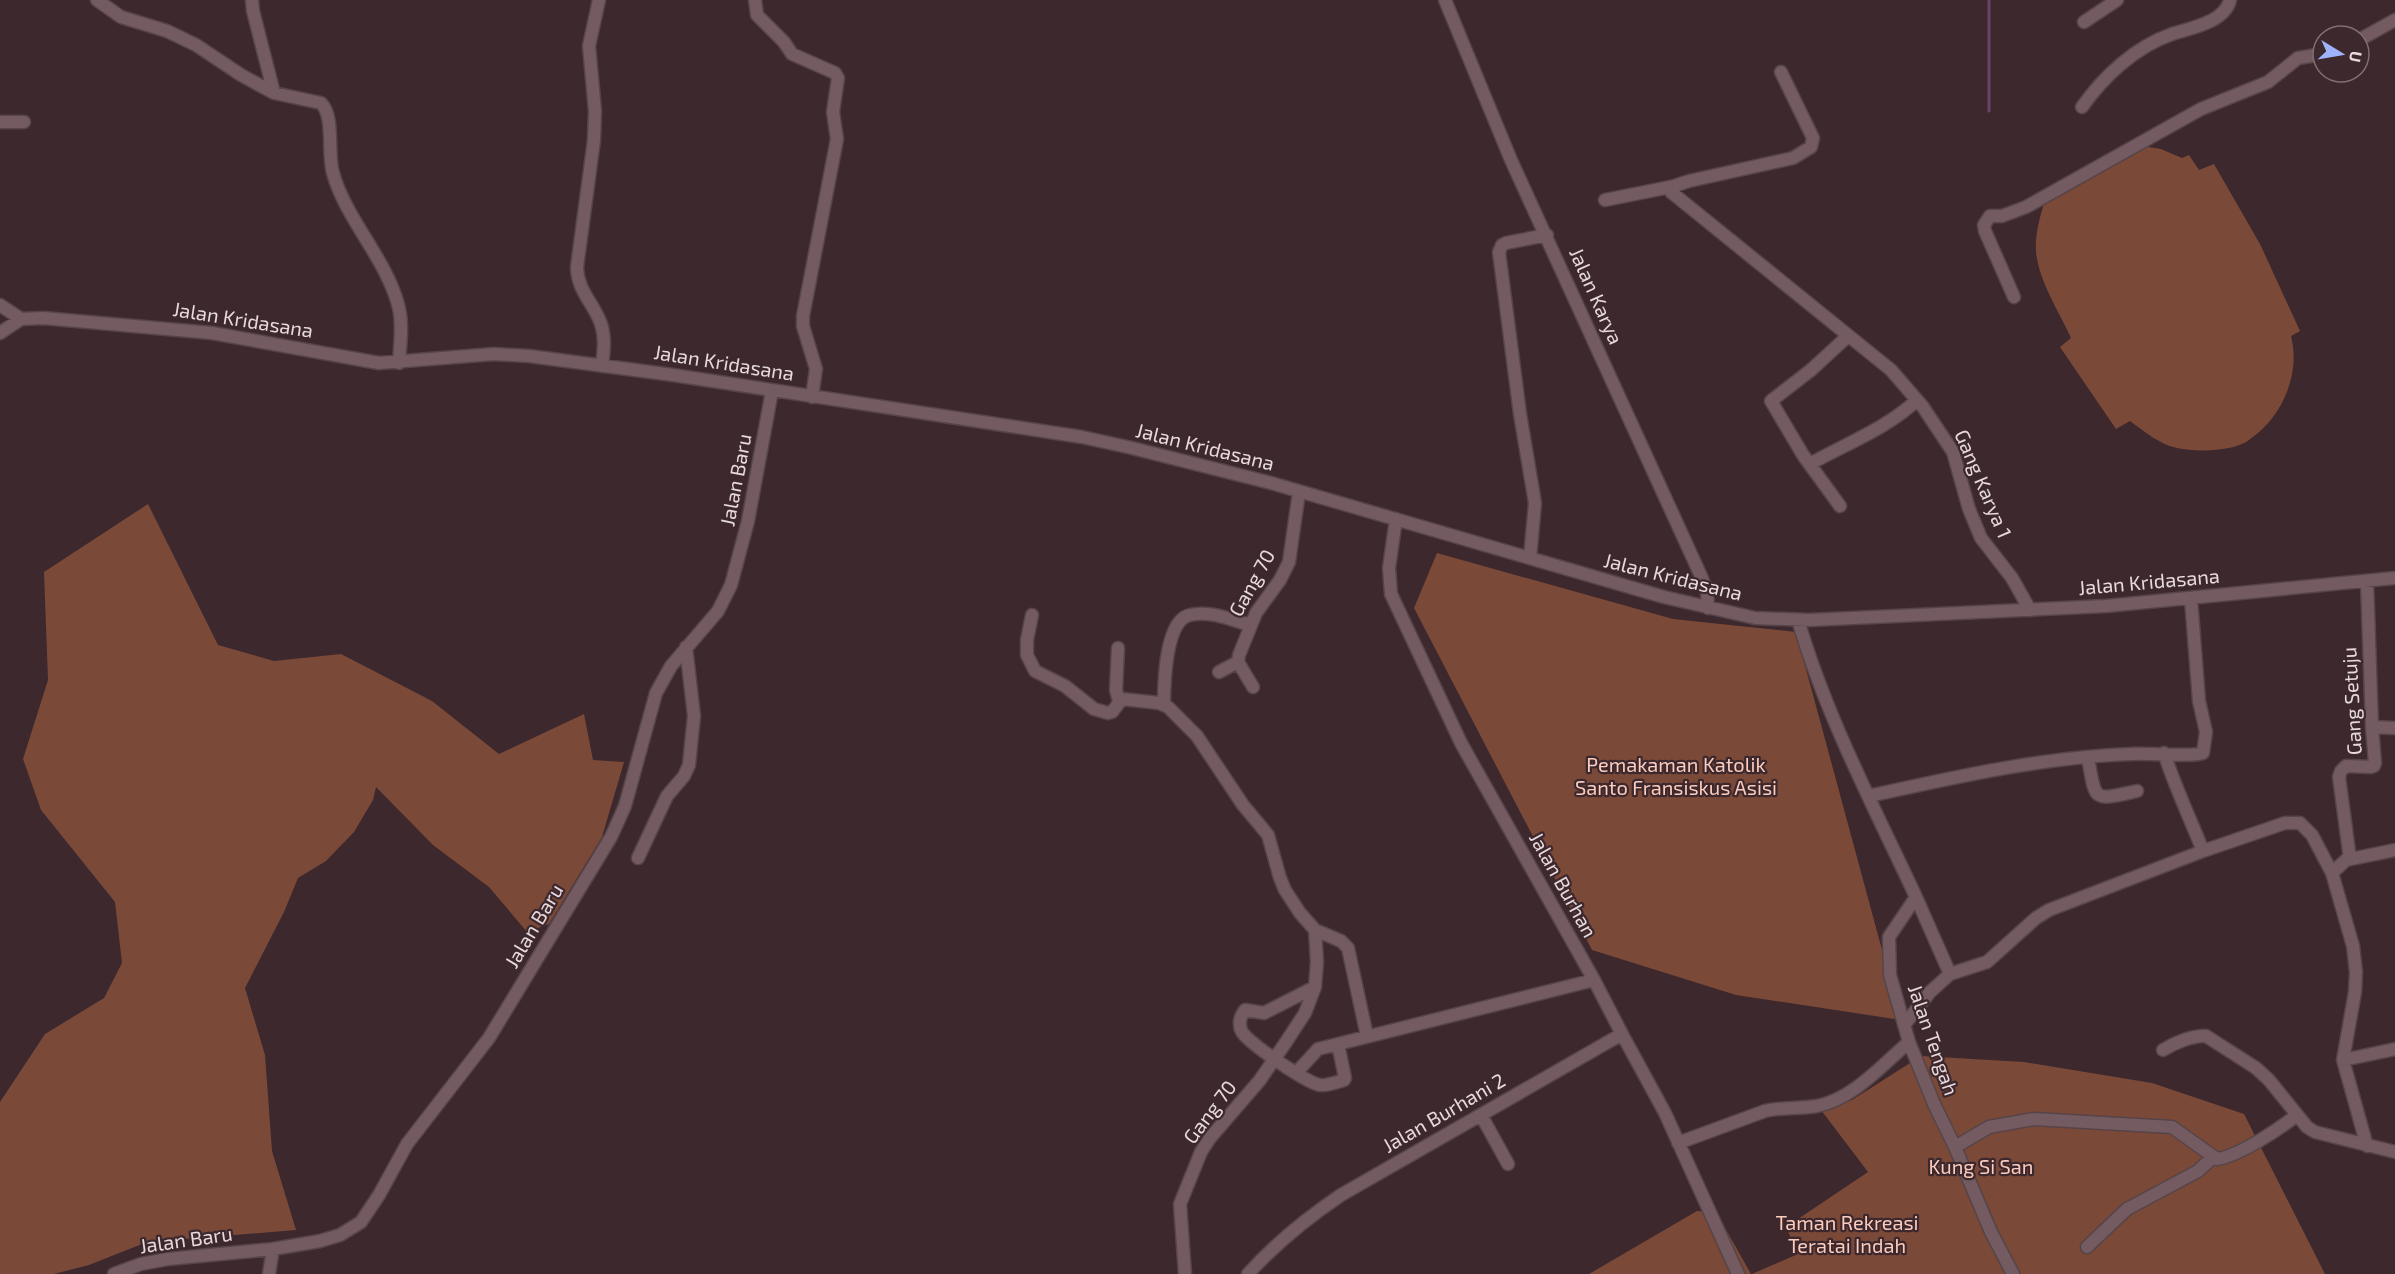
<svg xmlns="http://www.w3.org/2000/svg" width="2395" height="1274" font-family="'Exo 2',sans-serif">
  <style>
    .green { fill: #7b4938 }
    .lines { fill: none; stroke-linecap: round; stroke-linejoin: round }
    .stream { stroke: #684566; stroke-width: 3 }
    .minor-casing { stroke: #564449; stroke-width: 15 }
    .minor { stroke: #735b61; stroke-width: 12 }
    .labels { text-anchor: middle; stroke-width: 4.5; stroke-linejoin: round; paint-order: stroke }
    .street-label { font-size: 20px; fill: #e7d9dc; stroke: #3c282d }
    .park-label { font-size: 20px; fill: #fcccbd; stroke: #3c282d }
  </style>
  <rect width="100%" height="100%" fill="#3c282d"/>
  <path class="green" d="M2142,146L2161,149L2182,158L2189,155L2199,170L2214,164L2260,244L2300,331L2291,336C2301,374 2282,418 2249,440C2233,452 2196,452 2177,448C2159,444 2145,432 2130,421L2116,429L2060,347L2071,338C2059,311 2038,280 2036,251C2035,233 2040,217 2045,200Z
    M148,504L218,645L274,661L341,654L432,701L499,754L584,714L593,760L624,762L602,837L549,924L527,932L489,887L433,845L376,787L373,800L354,832L326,861L298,878L284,912L245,988L265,1055L272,1151L296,1230L147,1242L89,1265L54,1274H0V1102L45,1034L104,998L122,963L115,902L41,810L23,759L48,680L44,572Z
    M1437,553L1673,619L1796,632L1901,1020L1736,995L1592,950L1414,608Z
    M1921,1056L2024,1062L2152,1083L2244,1114L2325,1274H1752L1798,1254L1786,1227L1868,1172L1821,1110L1852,1100Z
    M1697,1211L1716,1212L1751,1274H1589Z"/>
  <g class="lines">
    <path class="stream" d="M1989,0V111"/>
    <g class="minor-casing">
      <path id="minor" d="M97,0L121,17L167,31L196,45L241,75L274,93
        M252,0L253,11L274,93L321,103C335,117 327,153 333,173C346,220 387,259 399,308C403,326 400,345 399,363
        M599,0L589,46L595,111L594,140L577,267C577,288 591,301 599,319C606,334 604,350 602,366
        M755,0L757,15L784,42L792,54L835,73L838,78L833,112L837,139L803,316V326L816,369L812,397
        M1445,0L1511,160L1701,576L1707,592L1708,608
        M2084,22L2117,0
        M2359,40L2395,20
        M1781,72L1813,138L1811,147L1793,158L1689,181L1674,186L1671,192L1891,370L1923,407L1953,452L1969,509L1981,538L2012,578L2030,610
        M2082,107C2104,76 2135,47 2172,34C2191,28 2225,22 2230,0
        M0,122H24
        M1605,200L1675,186
        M2014,297L1985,231L1984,225L1990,216H2002L2026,207L2201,109L2268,82L2298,58L2323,54
        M0,305L21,319
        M0,333L21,319L43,318L212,333L379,363L494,354L529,356L673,375L1082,437L1132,448L1271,483L1664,597L1755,618L1810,620L2106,606L2395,578
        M1810,464C1847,443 1886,429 1917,400
        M1840,506L1803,455L1771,401L1811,370L1848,336
        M1530,558L1535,503L1520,414L1499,252L1502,245L1506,243L1547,235
        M1032,615L1027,640V655L1035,671L1065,686L1094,709L1108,713L1112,712L1122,699L1159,703L1168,707L1197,736L1243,805L1268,835L1280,878L1285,890L1300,913L1315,930
        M1798,620C1826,716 1874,807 1916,897L1889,937L1890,975L1909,1042L1934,1104L1955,1147L1991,1232L2013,1274
        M1118,648L1116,690L1119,701
        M1219,672L1238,662
        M1253,687L1238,662L1239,655L1256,613L1280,580L1289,562L1299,492
        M1164,705C1164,685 1165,620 1190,615C1209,610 1232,620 1250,625
        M2372,727L2395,728
        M2164,753C2175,787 2190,818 2203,851
        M2088,758C2096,802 2092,801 2137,791
        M1869,796C1955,777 2043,757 2131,754C2145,753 2195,757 2203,753L2206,732L2199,701L2191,599
        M638,858L667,796L684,776L689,765L694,716L686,647
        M2350,859L2339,777L2341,771L2346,766L2371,767L2374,766L2375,763L2372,727L2367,581
        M2332,873L2346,860L2395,850
        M1916,897L1950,974
        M1905,1024L1930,992L1950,974L1987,962L2036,918L2049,910L2203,851L2285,823H2300L2312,835L2332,873L2353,946L2356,972L2355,992L2343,1060L2367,1146
        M1622,1034L1665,1113L1738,1274
        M1338,1044L1345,1078L1344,1080C1337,1082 1327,1086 1320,1085C1307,1083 1250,1044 1242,1032C1238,1025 1240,1016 1245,1010L1264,1013L1315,987L1317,962L1315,930L1341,941L1348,948L1367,1036
        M2163,1050C2174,1043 2193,1035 2206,1036L2256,1068L2269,1080L2307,1127L2315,1132L2395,1152
        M2343,1060L2395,1049
        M1297,1072L1318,1049L1594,980L1461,743L1391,594L1389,568L1396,519
        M1481,1115L1508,1164
        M1678,1143L1765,1111C1782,1107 1799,1109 1817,1106C1853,1099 1882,1065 1909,1042
        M1955,1147L1989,1127L2034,1119L2172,1127L2217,1159C2239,1156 2279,1129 2297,1115
        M2087,1247L2127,1209L2198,1171L2212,1158
        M114,1274L141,1264L168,1259L273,1249L320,1241L340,1235L361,1222L379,1195L407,1144L489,1038L611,837L625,806L656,693L671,666L718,611L731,585L748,521L772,391
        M269,1274L273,1249
        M1185,1274L1180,1204L1201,1152L1210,1138L1260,1080L1286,1042L1305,1013L1315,987
        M1248,1274C1276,1243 1307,1218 1341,1195L1622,1034L1594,980"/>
    </g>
    <use href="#minor" class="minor"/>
  </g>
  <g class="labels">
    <g class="street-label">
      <text transform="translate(1596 296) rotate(66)" y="7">Jalan Karya</text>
      <text transform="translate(243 320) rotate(9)" y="7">Jalan Kridasana</text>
      <text transform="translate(724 363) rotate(9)" y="7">Jalan Kridasana</text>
      <text transform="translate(1205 447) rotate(14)" y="7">Jalan Kridasana</text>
      <text transform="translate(736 480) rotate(-79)" y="7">Jalan Baru</text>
      <text transform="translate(1983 484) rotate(67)" y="7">Gang Karya 1</text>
      <text transform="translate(1673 577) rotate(14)" y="7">Jalan Kridasana</text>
      <text transform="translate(2149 582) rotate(-5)" y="7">Jalan Kridasana</text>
      <text transform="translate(1252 583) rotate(-61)" y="7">Gang 70</text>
      <text transform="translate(2352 701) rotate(-93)" y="7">Gang Setuju</text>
      <text transform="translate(1563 885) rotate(61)" y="7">Jalan Burhan</text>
      <text transform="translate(534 926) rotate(-59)" y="7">Jalan Baru</text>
      <text transform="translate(1933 1040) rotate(71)" y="7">Jalan Tengah</text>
      <text transform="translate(1210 1112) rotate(-53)" y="7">Gang 70</text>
      <text transform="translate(1444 1113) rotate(-30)" y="7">Jalan Burhani 2</text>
      <text transform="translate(186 1240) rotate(-8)" y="7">Jalan Baru</text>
    </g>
    <g class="park-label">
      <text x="1676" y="772">Pemakaman Katolik<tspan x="1676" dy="23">Santo Fransiskus Asisi</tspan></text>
      <text x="1981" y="1174">Kung Si San</text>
      <text x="1847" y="1230">Taman Rekreasi<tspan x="1847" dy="23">Teratai Indah</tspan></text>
    </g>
  </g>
  <g transform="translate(2341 54) rotate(101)"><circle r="28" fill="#3c282d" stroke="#806f73" stroke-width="1.5"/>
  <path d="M0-4.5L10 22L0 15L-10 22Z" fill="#9fb3fd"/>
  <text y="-9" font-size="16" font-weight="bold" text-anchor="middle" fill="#e7d9dc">U</text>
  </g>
</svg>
